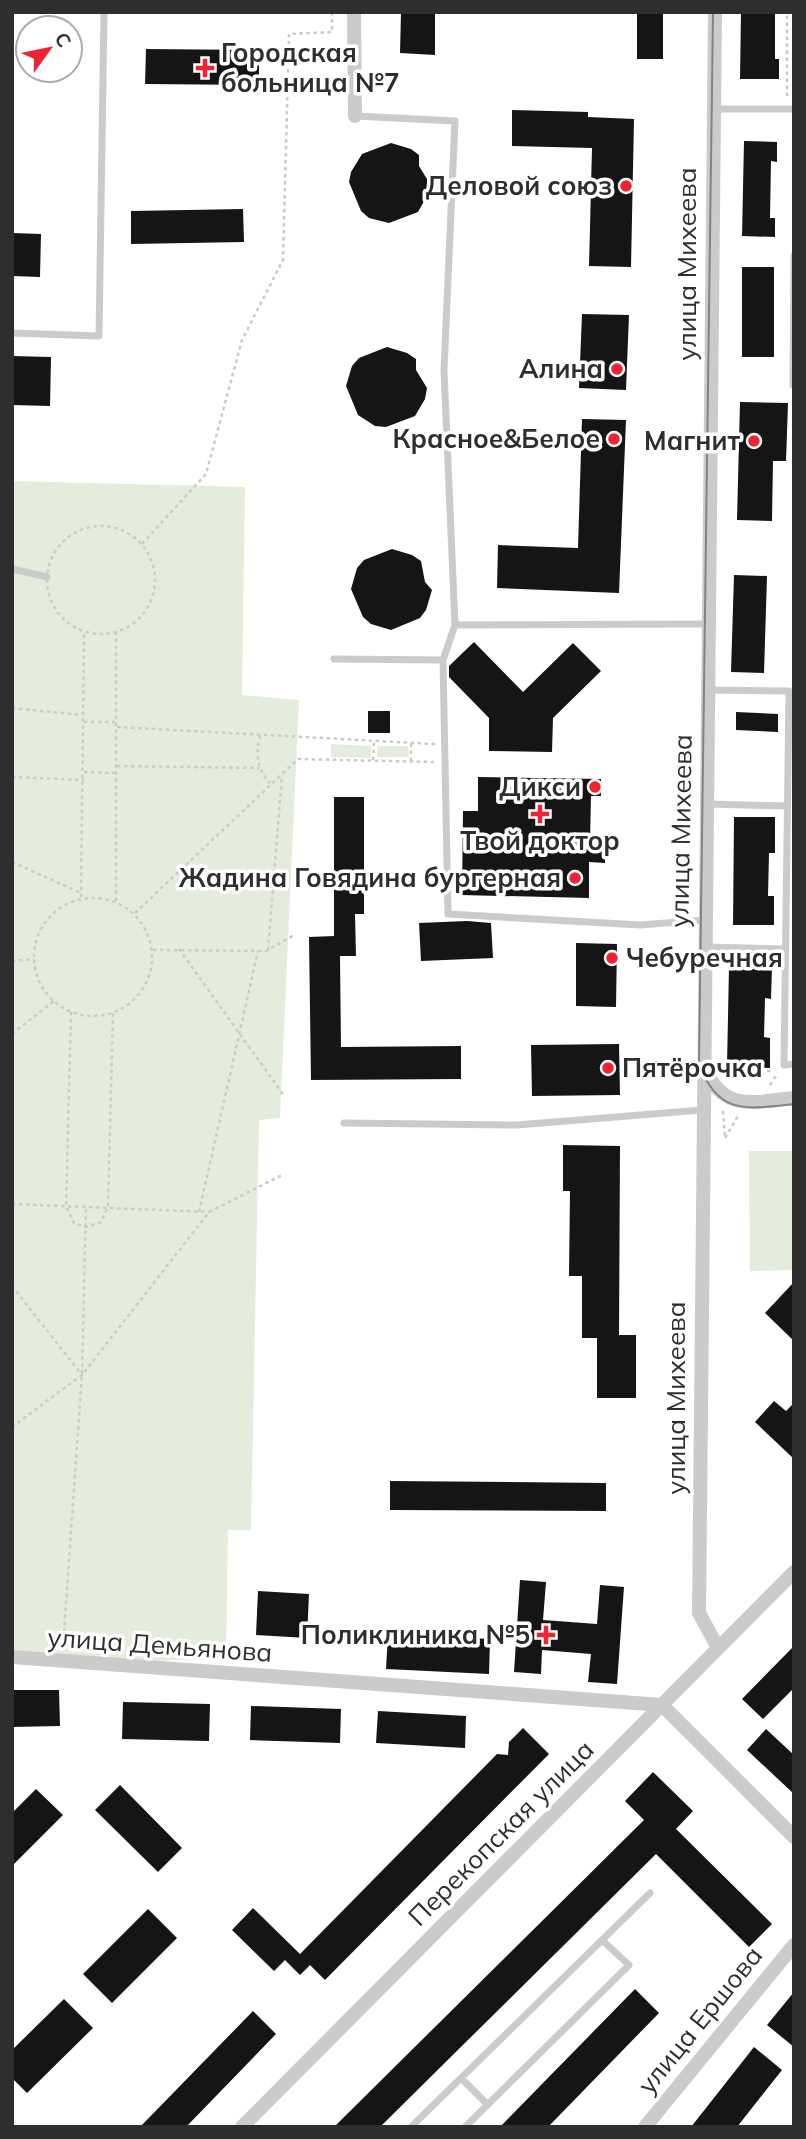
<svg xmlns="http://www.w3.org/2000/svg" width="806" height="2139" font-family="Mulish,sans-serif">
  <style>
    .green { fill: #e4eddb }
    .building { fill: #151515 }
    .lines { fill: none; stroke-linecap: round; stroke-linejoin: round }
    .path { stroke: #cbcbcb; stroke-width: 2.5; stroke-dasharray: 3.5 3.5; stroke-linecap: butt }
    .lane { stroke: #cbcbcb; stroke-width: 7 }
    .street { stroke: #cbcbcb; stroke-width: 14 }
    .tram { stroke: #838383; stroke-width: 2 }
    .poi-dot { fill: #f22331; stroke: #fff; stroke-width: 2.5 }
    .labels { text-anchor: middle; stroke-width: 7; stroke-linejoin: round; paint-order: stroke }
    .poi-label { font-size: 26px; font-weight: bold; fill: #2e2e2e; stroke: #fff; text-anchor: end }
    .street-label { font-size: 26px; fill: #2e2e2e; stroke: #fff }
  </style>
  <rect width="100%" height="100%" fill="#fff"/>
  <path class="green" d="M12,481L245,487L242,695L299,700L280,1118L259,1120L251,1530H228L226,1659L62,1663L12,1654Z
    M331,744L371,746V758L331,757Z
    M377,746H408L409,757H377Z
    M749,1151H794V1270L750,1271Z"/>
  <path class="building" d="M401,12H435V55L400,53Z
    M637,12H663V59H637Z
    M741,12H775V59H779V79H740Z
    M146,49L259,50V85L145,84Z
    M512,110L588,112V117L634,119L631,267L589,266L592,148L512,146Z
    M744,141L777,142V162L771,161L770,218H775V237L742,236Z
    M391,143L411,149L419,155V166L430,184L428,194L418,212L389,223L369,218L361,211L349,182L351,172L362,154Z
    M243,209L244,242L131,244V211Z
    M12,233L41,234L40,277L12,276Z
    M742,267H774V357H742Z
    M582,314L629,315L626,390L579,388Z
    M387,347L407,353L416,359V370L427,388L425,399L415,416L386,427L375,426L358,415L346,386L352,366L359,358Z
    M12,356L51,357L50,406L12,405Z
    M740,402L788,403L786,461H773L772,521L737,520Z
    M582,419L626,420L619,593L497,588L498,545L578,548Z
    M392,549L412,555L421,561L425,582L432,590L426,610L420,618L391,630L371,624L363,617L351,589L357,568L364,560Z
    M734,575L767,576L764,673L731,672Z
    M474,642L523,692L573,643L601,671L553,718L552,752L489,751V718L449,677V666Z
    M368,711H390V733H368Z
    M736,712L778,714V732L736,730Z
    M478,777L601,779V796H591L590,842H605V863L589,862V898L462,895L463,811H478Z
    M334,797H364V914H355L356,956H340L341,1047L461,1046V1079L311,1080L309,937L334,936Z
    M734,817H775V853H769L768,896H774V925H733Z
    M467,921L491,923L493,958L421,961L419,923Z
    M576,943L617,944L616,1007L576,1006Z
    M729,966L772,967L771,999L765,998L764,1037L770,1038V1068L727,1067Z
    M619,1044L620,1095L532,1096L531,1045Z
    M563,1145L620,1146L619,1335H636V1398H597V1338H582V1276H569L570,1191H563Z
    M794,1282V1341L765,1313Z
    M774,1401L786,1411L794,1403V1459L755,1422Z
    M390,1481L606,1483V1511L390,1510Z
    M520,1580L546,1582L543,1620L597,1624L600,1585L624,1587L617,1684L588,1682L591,1654L542,1650L541,1674L514,1672Z
    M258,1591L309,1594L307,1638L256,1635Z
    M388,1634L490,1639L489,1674L386,1669Z
    M794,1646V1688L763,1719L742,1699Z
    M12,1690H59L60,1726L12,1727Z
    M123,1702L210,1704L209,1741L122,1739Z
    M251,1706L341,1709L340,1743L250,1740Z
    M378,1711L466,1716L465,1748L376,1743Z
    M523,1728L549,1754L325,1980L310,1965L300,1975L285,1960L274,1971L232,1930L253,1908L300,1954L497,1754L508,1755L509,1742Z
    M766,1729L794,1755V1794L747,1750Z
    M653,1772L693,1811L676,1829L772,1924L749,1947L656,1854L380,2127H334L644,1820L625,1801Z
    M120,1785L182,1848L158,1872L95,1810Z
    M36,1789L63,1815L12,1866V1813Z
    M148,1909L177,1938L112,2003L83,1974Z
    M635,1989L659,2013L548,2127H500Z
    M794,1992V2047L767,2025Z
    M64,1999L93,2028L27,2093L12,2078V2050Z
    M253,2011L276,2034L186,2127H140Z
    M754,2047L782,2070L737,2127H691Z"/>
  <g class="lines">
    <path class="path" d="M787,96V12
      M47 580a54 54 0 1 1 108 0a54 54 0 1 1-108 0Z
      M142,544L206,474L242,340L283,260L289,34L332,32V12
      M12,708L82,715
      M84,722H115
      M117,727L435,744
      M260,735C256,755 256,768 270,783
      M373,760L374,742
      M411,761V743
      M117,766L259,768
      M84,772L116,773
      M12,777L84,780
      M12,862L81,893
      M81,897L84,632
      M34 957a59 59 0 1 1 118 0a59 59 0 1 1-118 0Z
      M116,901V633
      M135,913L298,759L434,762
      M179,949L285,1097
      M153,950L266,951L294,935
      M268,950L282,775
      M12,961L33,959
      M71,1012L66,1206L74,1223L86,1227L101,1222L108,1207L113,1013
      M12,1034L54,1001
      M725,1071H774
      M770,1085L778,1073
      M723,1111L725,1138
      M725,1138L738,1116
      M12,1204L209,1212
      M199,1212L258,951
      M12,1286L82,1375
      M12,1427L82,1375L209,1212L284,1174
      M63,1646L82,1375L86,1207"/>
    <path class="lane" d="M713,109H794
      M355,116L455,121L444,370L455,625L709,624
      M12,333L99,336L104,12
      M793,385L794,256
      M12,569L47,577
      M455,625L443,660L448,914L640,925L705,920
      M334,659L443,660
      M708,690L789,691L784,1065L794,1064
      M707,804L787,806
      M705,947L785,949
      M344,1123L517,1125L702,1110
      M461,2078L488,2105
      M411,2127L650,1893
      M465,2127L629,1965L602,1940"/>
    <path class="street" d="M354,12L355,116
      M715,12L699,1613L717,1646
      M704,1067C724,1113 753,1102 794,1098
      M12,1657L662,1705L794,1837
      M242,2127L794,1572
      M645,2127L794,1945"/>
    <path class="tram" d="M713,12L699,1063C717,1116 747,1109 794,1104"/>
  </g>
  <g class="poi-dot">
    <path d="M201.5 57.5h7v7h7v7h-7v7h-7v-7h-7v-7h7z"/>
    <circle cx="626" cy="186" r="7"/>
    <circle cx="617" cy="369" r="7"/>
    <circle cx="614" cy="439" r="7"/>
    <circle cx="754" cy="441" r="7"/>
    <circle cx="595" cy="787" r="7"/>
    <path d="M536.5 803.5h7v7h7v7h-7v7h-7v-7h-7v-7h7z"/>
    <circle cx="575" cy="878" r="7"/>
    <circle cx="612" cy="958" r="7"/>
    <circle cx="608" cy="1068" r="7"/>
    <path d="M542.5 1624.5h7v7h7v7h-7v7h-7v-7h-7v-7h7z"/>
  </g>
  <g class="labels">
    <g class="poi-label">
      <text x="221" y="62" text-anchor="start">Городская<tspan x="221" dy="30">больница №7</tspan></text>
      <text x="612" y="195">Деловой союз</text>
      <text x="603" y="378">Алина</text>
      <text x="600" y="448">Красное&amp;Белое</text>
      <text x="740" y="450">Магнит</text>
      <text x="581" y="796">Дикси</text>
      <text x="540" y="850" text-anchor="middle">Твой доктор</text>
      <text x="561" y="887">Жадина Говядина бургерная</text>
      <text x="626" y="967" text-anchor="start">Чебуречная</text>
      <text x="622" y="1077" text-anchor="start">Пятёрочка</text>
      <text x="530" y="1644">Поликлиника №5</text>
    </g>
    <g class="street-label">
      <text transform="translate(687 264) rotate(-90)" y="9">улица Михеева</text>
      <text transform="translate(681 831) rotate(-89)" y="9">улица Михеева</text>
      <text transform="translate(676 1398) rotate(-90)" y="9">улица Михеева</text>
      <text transform="translate(160 1645) rotate(4)" y="9">улица Демьянова</text>
      <text transform="translate(501 1833) rotate(-45)" y="9">Перекопская улица</text>
      <text transform="translate(700 2020) rotate(-51)" y="9">улица Ершова</text>
    </g>
  </g>
  <rect width="806" height="2139" fill="none" stroke="#2e2e2e" stroke-width="28"/>
  <g transform="translate(49 49) rotate(57)"><circle r="33" fill="#ffffff" stroke="#ababab" stroke-width="2"/>
  <path d="M0-5L12 26L0 18L-12 26Z" fill="#f22331"/>
  <text y="-10" font-size="19" font-weight="bold" text-anchor="middle" fill="#2e2e2e">С</text>
  </g>
</svg>
